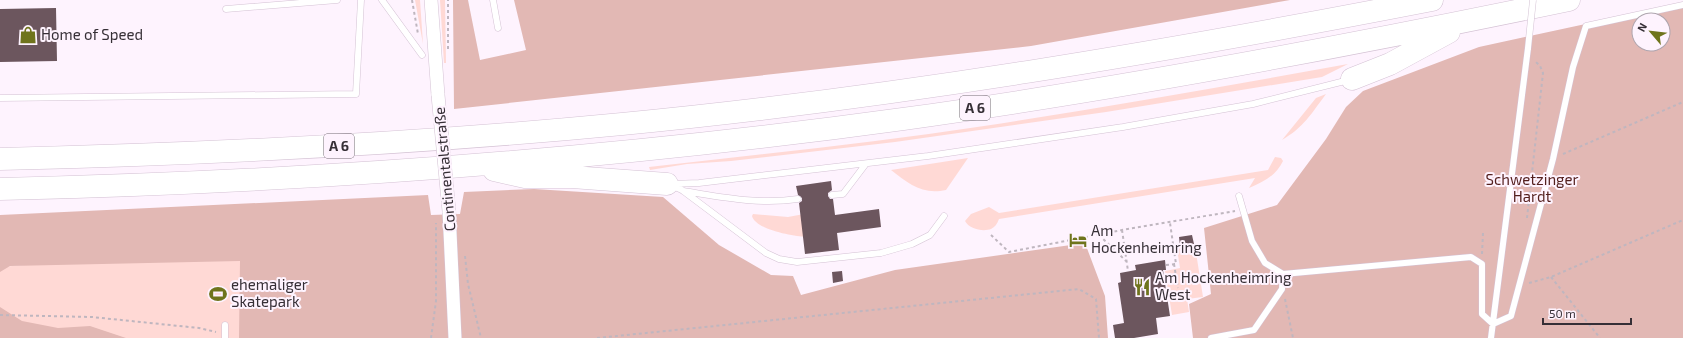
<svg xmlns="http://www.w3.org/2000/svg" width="1683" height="338" font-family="'Exo 2',sans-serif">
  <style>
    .green { fill: #ffd9d5 }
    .forest { fill: #e2b8b4; fill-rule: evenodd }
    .building { fill: #6c565e }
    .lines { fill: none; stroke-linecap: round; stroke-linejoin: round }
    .service-casing { stroke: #d4c2d4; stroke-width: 7 }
    .minor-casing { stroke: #d4c2d4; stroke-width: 14 }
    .motorway-casing { stroke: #d4c2d4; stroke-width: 23 }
    .path { stroke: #bfb6bf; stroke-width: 2; stroke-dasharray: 3 3; stroke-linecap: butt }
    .service { stroke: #fff; stroke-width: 6 }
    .minor { stroke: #fff; stroke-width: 13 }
    .motorway { stroke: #fff; stroke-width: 22 }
    .service-bridge-casing { stroke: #d4c2d4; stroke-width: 7; stroke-linecap: butt }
    .minor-bridge-casing { stroke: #d4c2d4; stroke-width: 14; stroke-linecap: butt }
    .service-bridge { stroke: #fff; stroke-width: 6 }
    .minor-bridge { stroke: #fff; stroke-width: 13 }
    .labels { text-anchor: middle; stroke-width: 4; stroke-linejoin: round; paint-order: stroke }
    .shield { fill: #fef3fe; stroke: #726a72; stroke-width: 1 }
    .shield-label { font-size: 14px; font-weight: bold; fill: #362f36 }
    .poi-label { font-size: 15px; fill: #362f36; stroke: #fef3fe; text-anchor: start }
    .street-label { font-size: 15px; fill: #362f36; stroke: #fef3fe }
    .park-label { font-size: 15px; fill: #531f1d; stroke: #fef3fe }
  </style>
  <rect width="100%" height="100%" fill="#fef3fe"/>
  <path class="green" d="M415,0H420L423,44Z
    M440,0H445L446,63H444Z
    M1348,64L1322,77L1106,112L895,142L731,161L687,164L650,170L649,167C761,154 873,143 984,126C1106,107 1227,86 1348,64Z
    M1326,94C1311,114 1304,127 1282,140L1316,98Z
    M1275,157L1281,158L1283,161C1276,176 1263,182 1249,188L1255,178L999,219C997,224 995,227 991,229C983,232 969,229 965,221L971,214L989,207L999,213L1268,170Z
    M968,158L946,190C922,195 909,184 891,170Z
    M753,214L788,217L804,214L806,237C793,236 756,230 752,216Z
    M403,234L397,338H0V267Z
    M1195,246L1203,297L1187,299L1189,312L1172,315L1165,271L1180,268L1177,249Z"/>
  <path class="forest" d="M453,0H468L480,60L526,50L514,0H1290L1031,46L454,109Z
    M1683,3V338H1193L1189,304L1211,294L1204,228L1277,205L1326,139L1346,107L1363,91L1479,47ZM1639,20H1663V44H1639Z
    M534,189L663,197L719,245L771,275L793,276L801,295L895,270L1085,243L1105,296L1108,338H239L240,261L10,266L0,272V215L428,195L431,215L460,214L464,192Z
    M0,307L22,321L58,328L90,326L126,338H0Z"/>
  <path class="building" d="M56,8L57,61L0,62V9Z
    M831,181L832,190L828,193V196L830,199H833L835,215L879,209L881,227L837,233L839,250L805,254L799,203L802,201V198L798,195L796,186Z
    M1192,235L1194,244L1180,246L1179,237Z
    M1165,260L1166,270H1163L1170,316L1156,318L1158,334L1134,338H1115L1113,325L1124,323L1118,283L1121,282L1120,273L1136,270L1135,265Z
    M842,271L843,281L833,283L832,272Z"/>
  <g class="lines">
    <g class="service-casing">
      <path id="service" d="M382,0L422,55
        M493,0L498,28
        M226,9L337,0
        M0,98L356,94L361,0
        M671,184L699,183L928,156L1123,127L1253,104L1349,80
        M670,185L682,190L766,253L779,259L797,262L881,253L912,244L930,235L944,216
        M683,191C722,197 759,205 798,199
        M832,195L843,194L865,165
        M1239,196L1252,241L1265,263L1283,274L1471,257L1482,264V314L1493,324L1511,316L1553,159L1573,67L1586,26L1683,5
        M225,338V325
        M1211,338L1254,330L1282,289L1283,274
        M1491,338L1528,48"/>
    </g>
    <g class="minor-casing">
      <path id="minor" d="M431,0L438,95
        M449,211L455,338"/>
    </g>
    <g class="motorway-casing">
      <path id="motorway" d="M1352,79L1390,64L1449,32
        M0,159C208,154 415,144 622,124C894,98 1164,52 1432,0
        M494,170L525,177H572L667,184
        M0,189C302,182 604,160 903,119C1127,88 1348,46 1569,0"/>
    </g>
    <path class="path" d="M412,0L418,34
      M448,49V0
      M1563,154L1683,102
      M1527,218L1543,73L1540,66L1534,60
      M1122,230L1128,271
      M991,235L1009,252L1122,230L1235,211
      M1099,235L1126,261
      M1482,254L1483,233
      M465,256L468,284L481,338
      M1174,264L1178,288
      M1166,265L1176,264L1170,223
      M1551,277L1600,338
      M1529,283L1551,277L1683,220
      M1285,299L1293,338
      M0,315L92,317L199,328L216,332
      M431,338L436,301V223
      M597,338L1079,289L1096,299L1099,338"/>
    <use href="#service" class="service"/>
    <use href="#minor" class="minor"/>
    <use href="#motorway" class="motorway"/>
    <g class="service-bridge-casing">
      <path id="service-bridge" d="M1528,48L1533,0"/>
    </g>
    <g class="minor-bridge-casing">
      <path id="minor-bridge" d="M438,95L449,211"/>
    </g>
    <use href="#service-bridge" class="service-bridge"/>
    <use href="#minor-bridge" class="minor-bridge"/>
  </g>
  <defs>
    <g id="shop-bare" transform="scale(1.38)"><path d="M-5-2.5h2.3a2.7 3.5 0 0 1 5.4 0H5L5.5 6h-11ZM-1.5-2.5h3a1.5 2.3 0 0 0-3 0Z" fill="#6f741c" stroke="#fef3fe" stroke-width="2.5" paint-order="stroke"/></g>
    <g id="hotel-bare" transform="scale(1.38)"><path d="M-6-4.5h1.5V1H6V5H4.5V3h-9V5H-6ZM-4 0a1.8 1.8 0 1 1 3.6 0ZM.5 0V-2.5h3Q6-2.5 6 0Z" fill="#6f741c" stroke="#fef3fe" stroke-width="2.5" paint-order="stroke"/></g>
    <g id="restaurant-bare" transform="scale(1.38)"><path d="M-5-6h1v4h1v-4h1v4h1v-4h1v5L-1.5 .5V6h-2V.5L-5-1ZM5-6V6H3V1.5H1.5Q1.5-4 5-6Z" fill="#6f741c" stroke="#fef3fe" stroke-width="2.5" paint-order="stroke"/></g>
    <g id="stadium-bare" transform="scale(1.38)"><path d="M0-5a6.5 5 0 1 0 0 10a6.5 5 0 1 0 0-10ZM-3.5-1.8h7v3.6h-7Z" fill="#6f741c" stroke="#fef3fe" stroke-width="2.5" paint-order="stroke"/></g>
  </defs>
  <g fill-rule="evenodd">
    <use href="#shop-bare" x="28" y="35"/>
    <use href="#hotel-bare" x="1078" y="240"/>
    <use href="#restaurant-bare" x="1142" y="287"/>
    <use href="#stadium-bare" x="218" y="294"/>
  </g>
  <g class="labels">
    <g class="shield">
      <rect x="960" y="96" width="30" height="24" rx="3"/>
      <rect x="324" y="134" width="30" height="24" rx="3"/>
    </g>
    <g class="shield-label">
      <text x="975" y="113">A 6</text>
      <text x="339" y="151">A 6</text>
    </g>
    <g class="poi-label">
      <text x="41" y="40">Home of Speed</text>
      <text x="1091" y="236">Am<tspan x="1091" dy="17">Hockenheimring</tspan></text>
      <text x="1155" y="283">Am Hockenheimring<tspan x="1155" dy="17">West</tspan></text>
      <text x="231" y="290">ehemaliger<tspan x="231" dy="17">Skatepark</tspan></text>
    </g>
    <g class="street-label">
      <text transform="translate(445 169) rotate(-95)" y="5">Continentalstraße</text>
    </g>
    <g class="park-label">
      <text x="1532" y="185">Schwetzinger<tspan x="1532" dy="17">Hardt</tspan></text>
    </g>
  </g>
  <g transform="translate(1651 32) rotate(298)"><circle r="19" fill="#fef3fe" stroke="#aea5ae"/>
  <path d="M0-3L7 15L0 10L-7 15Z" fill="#6f741c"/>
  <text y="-6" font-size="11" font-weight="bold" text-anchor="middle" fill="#362f36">N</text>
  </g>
  <path d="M1543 318v6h88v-6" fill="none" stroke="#362f36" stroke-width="2"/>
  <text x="1549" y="318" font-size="12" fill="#362f36" stroke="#fef3fe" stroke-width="3" paint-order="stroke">50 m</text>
</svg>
